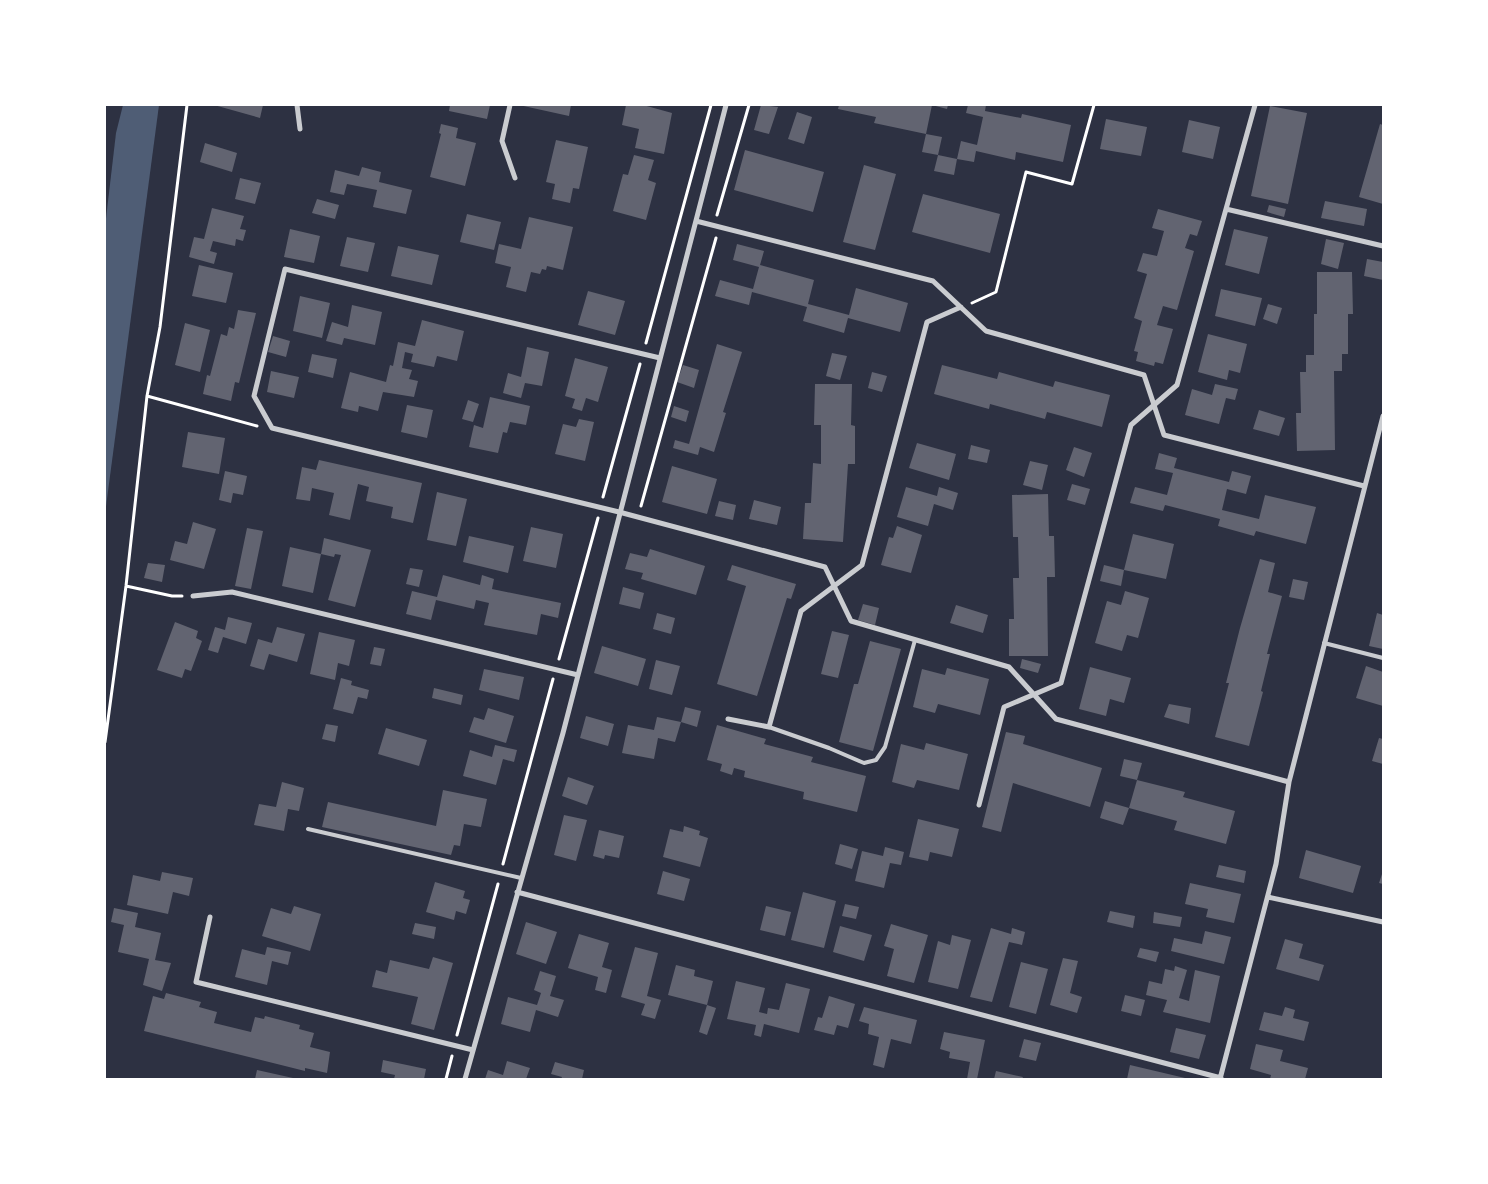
<svg xmlns="http://www.w3.org/2000/svg" width="1488" height="1184" font-family="Raleway,sans-serif">
  <style>
    .water { fill: #4f5d75 }
    .building { fill: #626471 }
    .lines { fill: none; stroke-linecap: round; stroke-linejoin: round }
    .path { stroke: #fff; stroke-width: 3 }
    .service { stroke: #caccd0; stroke-width: 4 }
    .minor { stroke: #caccd0; stroke-width: 5 }
  </style>
  <rect width="100%" height="100%" fill="#2d3142"/>
  <path class="water" d="M123,105H159L105,514V227L116,133Z"/>
  <path class="building" d="M214,105H263L260,118Z
    M450,105H490L487,119L449,111Z
    M519,105H571L569,116Z
    M626,105H643L672,113L664,154L635,148L639,129L622,125Z
    M761,105L778,107L769,134L754,130Z
    M839,105H932L926,134L942,137L938,155L957,159L954,175L934,171L938,155L922,152L926,134L874,123L876,117L838,109Z
    M932,105H948L947,109Z
    M968,105H986L985,111L1021,118L1022,114L1071,125L1063,162L1016,152L1015,160L976,151L974,162L957,159L961,141L977,145L983,117L966,113Z
    M1270,106L1307,113L1288,204L1251,196Z
    M797,112L812,117L804,144L788,139Z
    M1106,119L1147,127L1141,156L1100,149Z
    M1189,120L1220,127L1213,159L1182,152Z
    M441,124L458,128L456,138L476,143L465,186L430,177L441,134L439,133Z
    M1380,124L1383,125V204L1359,197Z
    M556,140L588,147L579,189L573,188L570,203L552,199L555,184L546,182Z
    M205,143L237,153L232,172L200,162Z
    M745,150L824,172L813,212L734,190Z
    M634,155L654,160L648,180L656,183L646,220L613,211L623,174L628,175Z
    M864,165L896,174L875,250L843,242Z
    M362,167L381,172L379,182L412,190L406,214L373,207L377,190L347,184L344,195L330,192L335,170L359,176Z
    M240,178L261,183L255,204L235,199Z
    M923,194L1000,214L990,253L912,232Z
    M317,199L339,205L335,219L312,213Z
    M1325,201L1367,209L1364,226L1321,218Z
    M1269,205L1286,209L1284,217L1267,212Z
    M212,208L244,216L240,229L246,230L243,241L236,239L235,246L213,241L210,251L217,253L214,264L189,257L194,237L204,239Z
    M1158,209L1202,221L1197,236L1190,234L1185,248L1194,251L1177,310L1163,306L1157,325L1173,329L1163,364L1155,362L1154,366L1136,361L1138,352L1134,351L1142,321L1134,318L1147,274L1137,271L1143,253L1157,256L1164,231L1152,228Z
    M467,214L501,222L494,250L460,242Z
    M529,217L573,227L563,270L547,266L546,270L542,269L540,274L531,272L526,292L506,287L511,267L495,263L499,244L521,249Z
    M290,229L320,236L314,263L284,257Z
    M1234,229L1268,237L1259,274L1225,265Z
    M347,237L375,243L368,272L340,266Z
    M1326,239L1344,243L1338,269L1321,264Z
    M737,244L764,251L760,265L814,280L808,304L849,315L856,288L908,303L900,332L848,318L844,333L803,321L807,307L752,292L749,305L715,296L720,280L753,289L759,267L733,260Z
    M398,246L439,255L432,285L391,276Z
    M1367,259L1383,262V280L1364,276Z
    M199,265L233,273L226,303L192,296Z
    M1317,272H1352L1353,314H1348V354H1342V371H1334L1335,450L1297,451L1296,413H1301L1300,372H1306V355H1314V314H1317Z
    M1221,289L1262,298L1255,326L1215,316Z
    M588,291L625,301L615,335L578,325Z
    M300,296L330,303L322,338L293,331Z
    M1268,304L1282,308L1277,324L1263,319Z
    M352,305L382,312L375,345L344,338L342,345L326,341L332,322L348,327Z
    M238,310L256,313L239,383L235,382L231,401L203,394L207,375L210,376L221,334L227,336L229,327L234,329Z
    M422,320L464,331L457,361L437,356L434,367L411,362L413,354L405,352L402,368L412,370L409,379L418,381L414,397L383,392L378,411L359,406L358,412L341,408L350,372L386,382L390,365L393,366L398,342L415,346Z
    M185,323L210,330L200,372L175,365Z
    M1208,334L1247,344L1240,373L1229,370L1227,380L1198,372Z
    M273,336L290,341L286,357L268,352Z
    M717,344L742,352L723,412L726,413L714,452L700,447L698,455L673,448L675,440L689,444Z
    M527,347L549,352L542,386L525,383L521,398L503,393L508,373L521,377Z
    M832,353L847,356L840,380L826,376Z
    M312,354L337,359L333,378L308,372Z
    M575,358L608,367L598,402L586,398L582,411L572,408L575,399L565,396Z
    M683,365L699,370L694,388L677,382Z
    M942,365L997,379L999,372L1053,387L1055,381L1110,395L1102,427L1047,412L1045,419L990,404L989,409L934,394Z
    M271,371L299,377L294,398L267,392Z
    M872,372L887,376L882,392L868,388Z
    M815,384H852L851,425L855,426V464H848L843,542L803,539L805,503H811L813,463L821,464V425H814Z
    M1215,384L1238,389L1235,400L1226,398L1219,424L1185,415L1192,389L1212,395Z
    M490,397L530,406L526,425L510,422L507,433L503,432L498,453L469,447L474,425L483,428Z
    M468,400L479,404L473,422L462,419Z
    M407,405L433,410L427,438L401,432Z
    M674,406L689,411L686,422L671,417Z
    M1259,410L1285,418L1279,436L1253,429Z
    M579,419L594,422L585,461L555,454L563,424L576,427Z
    M188,432L225,438L219,474L182,467Z
    M917,443L956,454L949,480L909,468Z
    M971,445L990,450L987,463L968,459Z
    M1074,447L1092,453L1084,477L1066,470Z
    M1159,453L1177,458L1174,468L1229,482L1232,471L1251,476L1246,494L1227,489L1222,510L1259,519L1265,495L1316,507L1306,544L1256,531L1254,536L1218,526L1220,519L1165,505L1163,511L1130,503L1135,487L1167,495L1173,473L1155,469Z
    M319,460L422,483L413,523L391,518L393,507L366,501L369,487L358,484L350,520L329,515L334,493L312,488L310,501L296,499L302,467L316,470Z
    M1030,461L1048,465L1042,490L1023,485Z
    M672,466L717,479L707,514L662,502Z
    M225,471L247,476L243,495L233,493L231,503L219,500Z
    M1072,484L1090,489L1085,505L1067,500Z
    M906,487L937,496L939,487L958,493L953,510L934,504L928,526L897,517Z
    M437,492L467,499L456,546L427,540Z
    M1048,494L1049,536H1054L1055,577H1047L1048,656H1009V619H1014L1013,578H1019L1018,537H1013L1012,495Z
    M754,500L781,507L777,525L749,519Z
    M719,501L736,505L733,520L715,516Z
    M193,522L216,529L204,569L170,560L175,541L187,544Z
    M897,526L922,535L911,573L881,565L889,537L893,538Z
    M531,527L563,534L556,568L523,561Z
    M247,528L263,531L251,589L235,586Z
    M1133,534L1174,544L1166,579L1124,570Z
    M469,536L514,546L508,573L463,562Z
    M324,538L371,550L355,607L328,600L341,555L335,554L334,557L321,554L313,593L282,586L290,547L321,554Z
    M650,549L705,566L696,595L641,579L643,573L625,569L630,553L647,557Z
    M1260,559L1275,563L1268,592L1282,596L1267,654H1270L1261,691L1263,692L1249,746L1215,737L1229,683H1226L1240,628Z
    M148,563L165,565L162,582L144,578Z
    M732,565L796,584L791,599L787,598L757,696L717,684L746,586L727,580Z
    M1104,565L1124,570L1121,586L1100,581Z
    M410,568L423,570L419,587L406,584Z
    M443,575L480,585L482,575L494,579L492,589L561,603L558,618L541,614L537,635L484,625L489,603L476,600L474,609L436,600L431,620L406,614L412,591L437,597Z
    M1293,579L1308,582L1304,600L1289,597Z
    M623,587L644,593L640,609L619,604Z
    M1125,591L1149,598L1138,638L1127,635L1122,651L1095,643L1107,601L1121,605Z
    M863,604L879,608L875,625L858,620Z
    M956,605L988,615L983,633L950,623Z
    M657,613L675,618L671,634L653,629Z
    M1377,613L1383,615V649L1369,646Z
    M228,617L252,623L246,644L223,637L218,653L208,650L215,627L225,630Z
    M175,622L198,631L196,638L202,641L191,671L185,669L182,678L157,670Z
    M277,627L305,634L297,662L269,654L264,670L250,666L258,639L272,643Z
    M832,631L849,635L838,678L821,674Z
    M319,632L355,640L349,666L338,663L335,680L310,674Z
    M870,641L901,649L873,751L839,742L854,684H858Z
    M602,646L646,659L638,686L594,673Z
    M374,647L385,649L381,666L370,664Z
    M1022,659L1041,664L1038,673L1020,668Z
    M656,660L680,666L672,695L649,689Z
    M1366,666L1383,672V706L1356,698Z
    M1090,667L1131,678L1124,703L1110,699L1106,716L1079,709Z
    M947,668L989,679L980,715L938,704L935,713L913,707L922,669L945,675Z
    M484,669L524,677L519,700L479,690Z
    M341,678L352,681L351,685L369,690L367,699L358,697L353,714L333,709Z
    M434,688L463,695L461,705L432,698Z
    M1169,704L1191,708L1189,724L1164,717Z
    M685,707L701,711L697,727L681,722L675,742L658,738L654,759L622,753L628,725L654,730L657,717L681,722Z
    M488,708L514,716L506,743L469,732L474,717L484,720Z
    M586,716L614,724L608,746L580,738Z
    M326,724L338,726L335,742L322,739Z
    M717,725L766,739L764,744L813,757L811,762L866,776L857,812L803,799L804,792L744,777L745,771L734,768L732,775L720,771L722,764L707,760Z
    M386,728L427,740L419,766L378,754Z
    M1006,732L1025,736L1023,744L1102,768L1090,807L1013,783L1001,832L982,827Z
    M1379,738L1383,739V764L1372,761Z
    M926,743L968,754L959,790L917,780L914,788L892,782L901,744L924,750Z
    M495,745L517,750L514,762L503,759L496,785L463,776L470,750L492,757Z
    M1124,759L1142,763L1137,780L1120,776Z
    M568,777L594,786L587,805L562,796Z
    M1137,780L1185,792L1183,797L1235,811L1226,844L1174,830L1177,821L1129,808Z
    M282,782L304,788L299,811L288,809L284,831L254,825L259,804L276,807Z
    M443,790L487,799L481,827L464,824L460,846L454,845L451,855L322,827L328,802L436,826Z
    M1105,801L1129,808L1123,825L1100,818Z
    M564,815L587,820L576,861L554,855Z
    M918,819L959,829L952,857L930,852L928,861L909,857Z
    M684,826L700,831L699,835L708,838L700,867L663,857L670,829L683,832Z
    M599,830L624,836L619,858L605,855L604,859L593,856Z
    M840,844L858,849L852,869L835,864Z
    M885,847L904,852L901,865L890,863L884,888L855,881L862,851L883,856Z
    M1306,850L1361,866L1353,893L1299,878Z
    M1219,865L1246,871L1244,883L1216,877Z
    M663,871L690,879L684,901L657,894Z
    M1383,871V884L1379,883Z
    M162,872L193,878L189,896L173,892L168,914L127,905L133,875L160,881Z
    M435,882L465,891L463,898L470,900L466,914L456,911L454,920L426,912Z
    M1190,883L1241,894L1234,923L1206,917L1208,909L1185,904Z
    M803,892L836,901L824,948L791,940Z
    M845,904L859,907L856,919L842,916Z
    M294,906L321,914L310,951L262,936L271,908L291,914Z
    M766,906L791,912L785,936L760,930Z
    M114,908L138,913L135,927L161,933L155,960L171,963L162,991L143,985L149,959L118,952L124,925L111,922Z
    M1110,911L1135,916L1133,928L1107,922Z
    M1154,912L1182,917L1180,927L1153,923Z
    M526,922L557,932L546,964L516,954Z
    M415,923L436,927L434,939L412,934Z
    M891,924L928,935L914,983L887,976L894,949L884,946Z
    M840,926L872,935L864,961L833,952Z
    M991,928L1011,934L1012,928L1025,932L1022,945L1009,942L992,1002L970,997Z
    M1205,931L1231,937L1224,964L1171,951L1174,938L1202,944Z
    M579,934L609,943L602,967L612,970L606,993L595,990L598,977L568,968Z
    M952,935L971,940L958,989L928,982L938,941L950,945Z
    M1285,939L1303,944L1299,958L1324,965L1319,981L1276,969Z
    M267,947L291,952L288,965L272,961L267,985L235,977L242,949L265,955Z
    M635,947L658,953L647,996L661,1000L655,1019L641,1015L645,1004L621,997Z
    M1140,948L1159,952L1156,962L1137,957Z
    M433,957L453,963L434,1030L411,1024L418,997L372,987L376,970L387,973L390,960L429,969Z
    M1063,958L1078,961L1070,993L1082,997L1077,1013L1050,1005Z
    M1021,962L1048,969L1036,1014L1009,1007Z
    M676,965L695,970L694,976L713,981L707,1005L668,995Z
    M1175,966L1187,970L1179,998L1189,1001L1195,970L1220,976L1210,1023L1163,1012L1167,1000L1146,995L1149,981L1162,984L1165,969L1174,971Z
    M540,971L556,976L550,996L564,1000L558,1017L536,1010L530,1032L501,1024L508,997L537,1005L541,993L534,990Z
    M736,981L765,988L759,1012L767,1014L768,1008L779,1010L786,983L810,989L799,1033L764,1024L761,1037L754,1035L756,1025L727,1019Z
    M166,993L201,1002L199,1007L217,1012L214,1023L251,1032L255,1017L264,1019L265,1016L300,1025L299,1029L314,1033L310,1047L330,1052L327,1073L305,1068V1071L144,1031L153,996L164,999Z
    M1125,995L1145,1000L1141,1016L1121,1011Z
    M829,996L855,1004L848,1028L837,1025L834,1035L814,1030L818,1017L822,1018Z
    M707,1005L716,1008L707,1035L699,1032Z
    M864,1007L917,1020L911,1044L891,1039L884,1068L873,1065L879,1037L868,1034L869,1024L859,1021Z
    M1285,1007L1295,1010L1293,1018L1309,1022L1304,1041L1259,1030L1264,1012L1282,1016Z
    M1176,1028L1206,1035L1199,1059L1170,1052Z
    M944,1032L985,1040L977,1079H967L970,1062L949,1058L950,1052L940,1049Z
    M1024,1039L1041,1043L1036,1061L1019,1057Z
    M1256,1044L1283,1050L1280,1061L1308,1068L1305,1079H1270L1271,1075L1250,1069Z
    M383,1060L426,1069L424,1079H394L395,1075L381,1072Z
    M507,1061L530,1068L526,1079H485L488,1070L503,1075Z
    M555,1062L584,1070L582,1079H561L562,1077L551,1074Z
    M1130,1065L1185,1078V1079H1127Z
    M257,1070L293,1078V1079H255Z
    M996,1071L1023,1077L1022,1079H994Z"/>
  <g class="lines">
    <path class="path" d="M717,215L749,105
      M972,303L996,292L1026,172L1072,184L1094,105
      M646,343L711,105
      M147,396L257,426
      M603,497L640,364
      M641,506L716,238
      M126,586L172,596H182
      M559,659L598,518
      M105,742L126,586L147,396L160,327L187,105
      M503,864L553,679
      M457,1035L498,884
      M446,1079L452,1056"/>
    <path class="service" d="M1324,643L1383,658
      M769,727L829,748L864,763L876,760L885,747L915,640
      M308,829L521,878"/>
    <path class="minor" d="M297,105L300,129
      M510,105L502,141L515,178
      M1226,209L1383,246
      M696,221L933,281L986,331L1144,375L1164,435L1364,486
      M660,358L285,269L254,396L272,428L619,512L825,567L851,621L1009,667L1056,719L1289,782
      M193,596L232,592L578,675
      M728,719L769,727L801,611L862,565L927,322L961,307
      M979,805L1004,707L1061,683L1131,425L1177,385L1255,105
      M517,892L1221,1078
      M1268,897L1383,922
      M210,917L196,982L473,1050
      M465,1079L563,733L726,105
      M1220,1079L1276,864L1289,782L1383,416"/>
  </g>
  <rect width="1488" height="1184" fill="none" stroke="#ffffff" stroke-width="212"/>
</svg>
